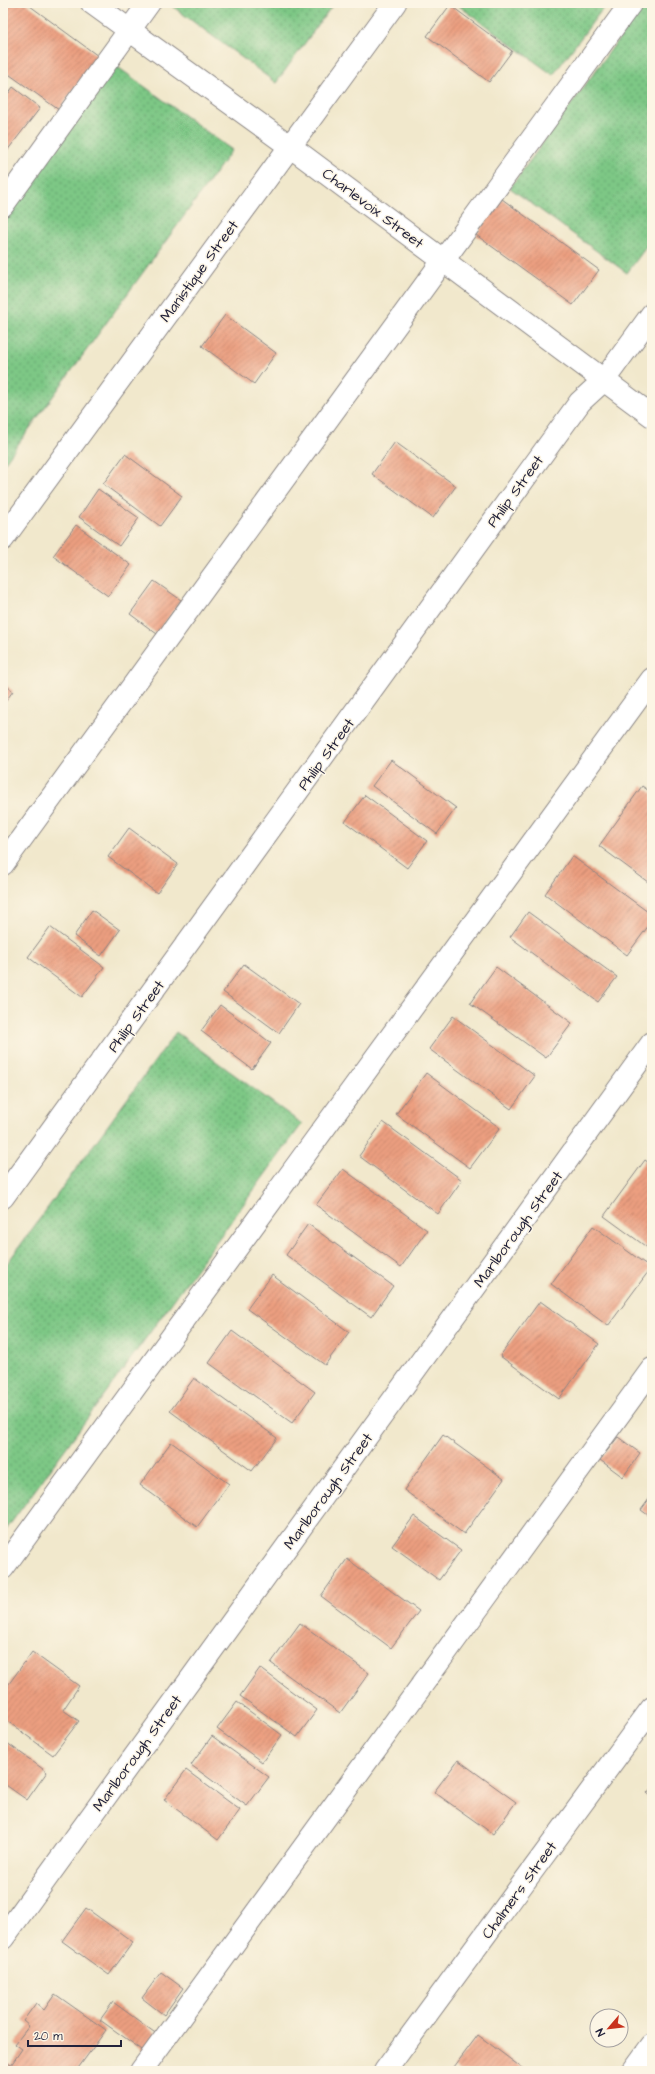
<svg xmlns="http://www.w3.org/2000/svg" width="655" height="2074" font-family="'Architects Daughter',sans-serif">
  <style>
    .grass { fill: url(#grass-dots); stroke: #507460 }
    .building { fill: url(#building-hatch) }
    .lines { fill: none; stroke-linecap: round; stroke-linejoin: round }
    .minor-casing { stroke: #8a8584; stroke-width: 24 }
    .minor { stroke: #fff; stroke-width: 22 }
    .labels { text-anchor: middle; stroke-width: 3; stroke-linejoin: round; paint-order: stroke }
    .street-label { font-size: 15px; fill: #22223b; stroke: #fcf5e5 }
  </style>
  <defs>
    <pattern id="grass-dots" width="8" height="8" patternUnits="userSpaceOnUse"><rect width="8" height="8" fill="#7dc785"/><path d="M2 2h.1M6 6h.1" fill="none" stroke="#66a16e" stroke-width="1.8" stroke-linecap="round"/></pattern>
    <pattern id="building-hatch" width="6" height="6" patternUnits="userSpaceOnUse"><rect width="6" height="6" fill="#ec9f80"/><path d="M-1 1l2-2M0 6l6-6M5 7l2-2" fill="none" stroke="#bf816a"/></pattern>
  </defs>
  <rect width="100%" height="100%" fill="#fcf5e5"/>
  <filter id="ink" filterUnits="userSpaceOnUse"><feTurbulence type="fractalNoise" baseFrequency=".025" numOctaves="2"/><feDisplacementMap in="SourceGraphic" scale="8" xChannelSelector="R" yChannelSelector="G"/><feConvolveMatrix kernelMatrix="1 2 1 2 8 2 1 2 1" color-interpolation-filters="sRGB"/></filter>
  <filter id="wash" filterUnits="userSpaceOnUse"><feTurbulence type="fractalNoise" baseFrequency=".012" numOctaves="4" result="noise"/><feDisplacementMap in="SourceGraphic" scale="16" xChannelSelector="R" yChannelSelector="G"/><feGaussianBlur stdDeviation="0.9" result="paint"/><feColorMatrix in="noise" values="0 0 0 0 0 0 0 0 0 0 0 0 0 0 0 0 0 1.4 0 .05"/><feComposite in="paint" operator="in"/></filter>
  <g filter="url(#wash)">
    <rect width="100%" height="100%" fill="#f1e8cc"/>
    <path class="grass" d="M168,3H334L276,83Z
      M455,3H607L553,75Z
      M645,3H652V239L627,273L510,188Z
      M115,65L232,150L3,465V219Z
      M176,1032L302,1124L3,1534V1269Z"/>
    <g id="blocks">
      <path class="building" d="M3,3H26L98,56L59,110L3,70Z
        M450,5L512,51L489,82L427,36Z
        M13,87L40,108L3,156V101Z
        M502,199L599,270L573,305L476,235Z
        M225,315L276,353L254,384L202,346Z
        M395,442L456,486L433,518L372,474Z
        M125,454L182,496L160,526L103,484Z
        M98,489L139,518L119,546L79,517Z
        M76,525L131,565L108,596L53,556Z
        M154,581L181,600L157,634L130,614Z
        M3,683L13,691L3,705Z
        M391,760L456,808L437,834L372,786Z
        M642,786L652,793V885L599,846Z
        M365,795L427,841L407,868L345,822Z
        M129,828L178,864L157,893L108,857Z
        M572,856L652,915V921L627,955L545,894Z
        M92,910L120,930L101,956L74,936Z
        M528,912L617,977L598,1002L510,937Z
        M50,927L104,967L82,997L28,957Z
        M244,964L299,1004L279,1033L223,992Z
        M496,967L572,1023L546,1058L470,1003Z
        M220,1005L271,1043L252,1069L201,1031Z
        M453,1016L535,1076L511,1109L429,1049Z
        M426,1073L500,1128L470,1168L396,1114Z
        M383,1122L462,1180L438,1214L359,1156Z
        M645,1160L652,1165V1251L604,1216Z
        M343,1169L427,1230L401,1267L316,1205Z
        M308,1224L393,1286L371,1317L286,1255Z
        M593,1226L651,1268L608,1326L551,1284Z
        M272,1275L349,1332L325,1365L247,1309Z
        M540,1301L599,1344L559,1399L500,1356Z
        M232,1331L315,1392L292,1423L209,1363Z
        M194,1378L277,1438L252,1471L170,1411Z
        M443,1435L504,1479L464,1534L404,1490Z
        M618,1437L640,1453L623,1477L600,1460Z
        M171,1442L229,1484L197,1527L140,1485Z
        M652,1495V1518L641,1510Z
        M414,1516L461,1550L439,1580L392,1546Z
        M347,1559L419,1611L391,1648L321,1596Z
        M300,1623L369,1673L340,1713L271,1663Z
        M32,1652L79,1686L63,1710L79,1721L53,1755L3,1718V1692Z
        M260,1668L317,1710L297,1737L240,1696Z
        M237,1702L282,1735L262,1762L217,1729Z
        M212,1736L269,1777L247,1806L191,1765Z
        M3,1740L47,1772L27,1800L3,1783Z
        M458,1760L516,1802L493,1834L434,1792Z
        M186,1770L240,1810L218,1840L164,1800Z
        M652,1787V1797L647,1793Z
        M86,1908L133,1942L109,1975L62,1941Z
        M161,1972L183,1988L164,2015L142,1998Z
        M55,1994L106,2030L76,2071H3V2064L5,2061L11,2065L22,2049L15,2044L29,2026L23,2021L36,2003L44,2010Z
        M113,2002L158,2035L145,2052L100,2020Z
        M478,2035L526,2071H460L454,2067Z"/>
    </g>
  </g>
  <g filter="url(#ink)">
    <use href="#blocks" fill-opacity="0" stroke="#8a8584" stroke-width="1"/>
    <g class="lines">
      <g class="minor-casing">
        <path id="minor" d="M92,3L291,147L652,416
          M3,205L149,3
          M3,539L395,3
          M3,864L631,3
          M3,1197L580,402L604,380L652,314
          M3,1568L652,679
          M3,1938L652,1043
          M141,2071L652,1369
          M385,2071L652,1708
          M633,2071L652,2045"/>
      </g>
      <use href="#minor" class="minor"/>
    </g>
  </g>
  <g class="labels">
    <g class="street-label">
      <text transform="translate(373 208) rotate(37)" y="5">Charlevoix Street</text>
      <text transform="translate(199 271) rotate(-54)" y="5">Manistique Street</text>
      <text transform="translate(515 491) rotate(-54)" y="5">Philip Street</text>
      <text transform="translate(326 754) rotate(-54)" y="5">Philip Street</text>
      <text transform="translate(136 1016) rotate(-54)" y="5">Philip Street</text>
      <text transform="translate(518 1229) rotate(-54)" y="5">Marlborough Street</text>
      <text transform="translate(328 1491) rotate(-54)" y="5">Marlborough Street</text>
      <text transform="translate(137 1753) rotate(-54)" y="5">Marlborough Street</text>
      <text transform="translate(519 1890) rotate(-54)" y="5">Chalmers Street</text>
    </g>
  </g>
  <rect width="655" height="2074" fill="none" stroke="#fcf5e5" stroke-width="16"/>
  <g transform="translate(609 2028) rotate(242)"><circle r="19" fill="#fcf5e5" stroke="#a5a1a1"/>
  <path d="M0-3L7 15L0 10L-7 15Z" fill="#c8321e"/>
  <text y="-6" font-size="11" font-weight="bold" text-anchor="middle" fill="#22223b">N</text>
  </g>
  <path d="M28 2040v6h93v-6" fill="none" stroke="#22223b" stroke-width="2"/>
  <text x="34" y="2040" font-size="12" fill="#22223b" stroke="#fcf5e5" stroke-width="3" paint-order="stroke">20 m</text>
</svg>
